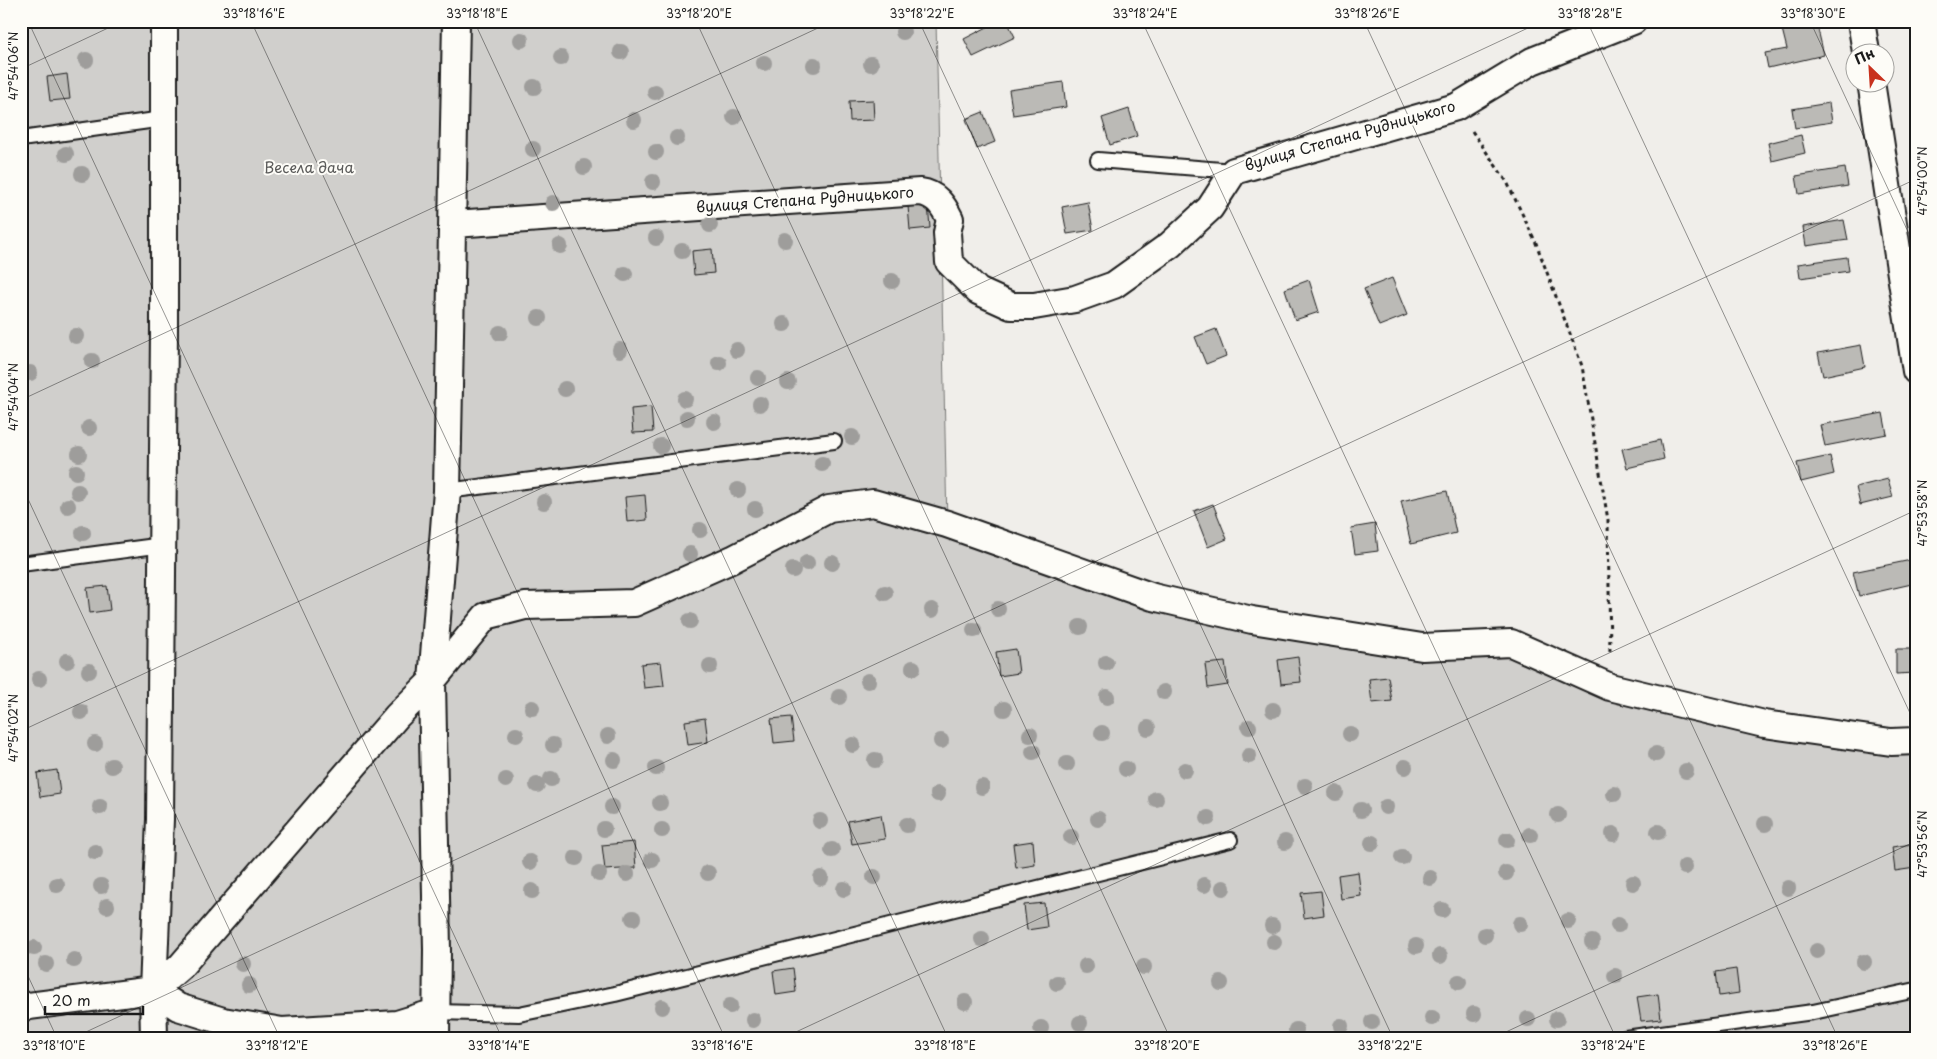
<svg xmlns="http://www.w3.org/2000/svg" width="1937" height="1059" font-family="'Playpen Sans',sans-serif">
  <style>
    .green { fill: #d0cfcc; stroke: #767674 }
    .building { fill: #bbbab6; stroke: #1c1c1c }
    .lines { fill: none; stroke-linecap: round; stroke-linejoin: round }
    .service-casing { stroke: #1c1c1c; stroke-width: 18 }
    .minor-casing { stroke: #1c1c1c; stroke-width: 30 }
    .path { stroke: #1c1c1c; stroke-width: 3; stroke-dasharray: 4 4; stroke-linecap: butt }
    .service { stroke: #fdfcf7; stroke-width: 14 }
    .minor { stroke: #fdfcf7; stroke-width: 26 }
    .tree { fill: #9e9d9b }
    .ticks { fill: none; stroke: #1c1c1c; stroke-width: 1; stroke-opacity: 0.45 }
    .labels { text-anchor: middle; stroke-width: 4; stroke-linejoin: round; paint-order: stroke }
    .street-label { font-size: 15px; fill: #1c1c1c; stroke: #fdfcf7 }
    .park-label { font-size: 15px; fill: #5b5b5a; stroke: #fdfcf7 }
    .neatline { fill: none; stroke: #1c1c1c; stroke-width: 2 }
    .ticks-label { font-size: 12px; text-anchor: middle; fill: #1c1c1c }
  </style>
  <rect width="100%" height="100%" fill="#f0eeea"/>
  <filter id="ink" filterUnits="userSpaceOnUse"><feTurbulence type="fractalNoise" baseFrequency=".02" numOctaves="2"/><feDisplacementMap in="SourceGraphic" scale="10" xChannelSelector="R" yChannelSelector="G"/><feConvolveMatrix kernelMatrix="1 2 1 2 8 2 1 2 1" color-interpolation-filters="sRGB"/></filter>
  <g filter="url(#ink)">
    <path class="green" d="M21,21H936L947,524L1252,620L1511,643L1610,687L1916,741V1038H21Z"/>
    <path class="building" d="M999,21H1007L1015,37L973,57L964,39Z
      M1816,21L1824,55L1768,68L1765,53L1787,49L1782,29Z
      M67,74L70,99L50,101L47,77Z
      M1063,82L1066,107L1013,115L1009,90Z
      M873,100L874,120L850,121L849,101Z
      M1829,103L1832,122L1795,128L1792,109Z
      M1129,109L1137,136L1110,145L1102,118Z
      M983,112L995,142L977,149L966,119Z
      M1801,135L1805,153L1772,161L1768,143Z
      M1845,168L1848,186L1799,194L1796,176Z
      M1088,202L1093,230L1067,234L1062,207Z
      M928,204L930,228L910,230L908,206Z
      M1844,220L1848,240L1806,246L1803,227Z
      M712,249L714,273L694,275L692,251Z
      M1847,257L1849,271L1800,278L1798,264Z
      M1392,278L1407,315L1379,326L1364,289Z
      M1309,280L1319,312L1295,320L1285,289Z
      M1216,329L1226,356L1206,364L1195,337Z
      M1861,345L1865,367L1823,376L1818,353Z
      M651,407L653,432L633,433L631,409Z
      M1883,413L1887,434L1825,446L1820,425Z
      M1660,440L1664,459L1627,468L1622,449Z
      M1830,456L1834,474L1801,482L1797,463Z
      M1888,479L1893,497L1860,505L1856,487Z
      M1447,491L1456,533L1411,544L1401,501Z
      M645,495L647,520L627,522L625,497Z
      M1213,504L1227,539L1208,547L1194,511Z
      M1375,524L1378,551L1355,554L1351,528Z
      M1916,559V583L1859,596L1853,572Z
      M107,586L110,610L90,613L87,588Z
      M1016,649L1019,673L999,676L996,652Z
      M1896,649H1916V673L1896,674Z
      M1298,657L1301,682L1281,684L1278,660Z
      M661,662L664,686L644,688L641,664Z
      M1225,662L1228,685L1208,688L1205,664Z
      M1388,677L1392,701L1372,703L1369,679Z
      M791,717L794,741L774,743L771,719Z
      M705,718L708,742L688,745L685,721Z
      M57,770L60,794L40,797L37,773Z
      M881,815L885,839L852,844L848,821Z
      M1033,841L1035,865L1016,868L1013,844Z
      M634,842L636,868L605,870L602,845Z
      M1912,844L1915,868L1895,871L1892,847Z
      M1358,872L1361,896L1341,899L1338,875Z
      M1321,891L1324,915L1304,918L1301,893Z
      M1044,903L1047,927L1027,930L1024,905Z
      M793,968L796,992L776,995L773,971Z
      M1736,969L1739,993L1719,996L1716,972Z
      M1658,994L1661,1019L1641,1021L1637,997Z"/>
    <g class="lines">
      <g class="service-casing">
        <path id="service" d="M21,139L163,119
          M1098,160L1234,171
          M447,491L834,441
          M21,564L163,545
          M436,1012L519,1014L615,994L1230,840
          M1625,1038L1813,1012L1916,990"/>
      </g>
      <g class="minor-casing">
        <path id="minor" d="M1861,21L1866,52
          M1871,82L1916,371
          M454,224L920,192C936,194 943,205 950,219L947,233L949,262L978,291L1011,306H1034L1075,299L1114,285L1170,245L1210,208L1234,171L1456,107L1532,61L1633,21
          M153,990L178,1007L223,1021L282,1031L397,1024L436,1012
          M21,1007L153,990L180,967L397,716L432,681L486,616L525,606L634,603L733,559L829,509L873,503L947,524L1153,597L1252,620L1422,647L1511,643L1610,687L1764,724L1891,742L1916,741
          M154,1038L153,990L160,819L164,329V21
          M436,1038L437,950L432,681L447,491L456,21"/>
      </g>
      <path class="path" d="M1472,131L1507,182L1536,243L1582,366L1608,520L1610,654"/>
      <use href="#service" class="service"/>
      <use href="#minor" class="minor"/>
    </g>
    <g class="tree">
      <circle cx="903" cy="32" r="8"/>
      <circle cx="521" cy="40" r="8"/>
      <circle cx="621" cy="52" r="8"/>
      <circle cx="561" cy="58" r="8"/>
      <circle cx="86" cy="60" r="8"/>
      <circle cx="764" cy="63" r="8"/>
      <circle cx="871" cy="64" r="8"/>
      <circle cx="814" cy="65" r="8"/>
      <circle cx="534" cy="87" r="8"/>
      <circle cx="655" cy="92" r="8"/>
      <circle cx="734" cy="117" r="8"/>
      <circle cx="634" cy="120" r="8"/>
      <circle cx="677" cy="138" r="8"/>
      <circle cx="533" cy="149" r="8"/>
      <circle cx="656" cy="152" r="8"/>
      <circle cx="66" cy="154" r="8"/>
      <circle cx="584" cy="167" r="8"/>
      <circle cx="82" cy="174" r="8"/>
      <circle cx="653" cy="182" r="8"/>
      <circle cx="553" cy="203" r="8"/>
      <circle cx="710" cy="225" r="8"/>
      <circle cx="656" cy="238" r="8"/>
      <circle cx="785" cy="240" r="8"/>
      <circle cx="560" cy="246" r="8"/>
      <circle cx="682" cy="251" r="8"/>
      <circle cx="625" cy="274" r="8"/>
      <circle cx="892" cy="281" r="8"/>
      <circle cx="539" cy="318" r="8"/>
      <circle cx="784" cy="324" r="8"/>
      <circle cx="500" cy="333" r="8"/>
      <circle cx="76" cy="336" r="8"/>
      <circle cx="620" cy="350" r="8"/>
      <circle cx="737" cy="350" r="8"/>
      <circle cx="92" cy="361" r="8"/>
      <circle cx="719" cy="363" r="8"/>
      <circle cx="30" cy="373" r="8"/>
      <circle cx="758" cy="378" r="8"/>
      <circle cx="788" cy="382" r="8"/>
      <circle cx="565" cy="389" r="8"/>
      <circle cx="685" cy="399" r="8"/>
      <circle cx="760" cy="404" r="8"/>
      <circle cx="687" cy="418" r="8"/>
      <circle cx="714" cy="422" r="8"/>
      <circle cx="89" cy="428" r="8"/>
      <circle cx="852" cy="437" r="8"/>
      <circle cx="661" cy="446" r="8"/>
      <circle cx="79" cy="454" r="8"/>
      <circle cx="822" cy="464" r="8"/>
      <circle cx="76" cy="472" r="8"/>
      <circle cx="738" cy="490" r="8"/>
      <circle cx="78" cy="492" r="8"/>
      <circle cx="544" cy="502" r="8"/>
      <circle cx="68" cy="506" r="8"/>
      <circle cx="755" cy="509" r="8"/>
      <circle cx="700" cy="530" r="8"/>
      <circle cx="83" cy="533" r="8"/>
      <circle cx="690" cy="554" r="8"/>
      <circle cx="807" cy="563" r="8"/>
      <circle cx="832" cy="563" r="8"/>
      <circle cx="793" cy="570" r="8"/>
      <circle cx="885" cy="593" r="8"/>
      <circle cx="998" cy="609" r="8"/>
      <circle cx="932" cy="610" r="8"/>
      <circle cx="690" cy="621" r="8"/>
      <circle cx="1080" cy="627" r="8"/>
      <circle cx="974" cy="630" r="8"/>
      <circle cx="67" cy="661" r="8"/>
      <circle cx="1106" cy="663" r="8"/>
      <circle cx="710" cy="666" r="8"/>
      <circle cx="913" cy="668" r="8"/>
      <circle cx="89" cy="671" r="8"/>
      <circle cx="39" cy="679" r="8"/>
      <circle cx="868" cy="681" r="8"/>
      <circle cx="1164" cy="692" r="8"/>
      <circle cx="839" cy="697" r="8"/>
      <circle cx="1107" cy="697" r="8"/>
      <circle cx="532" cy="708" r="8"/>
      <circle cx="1004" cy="709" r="8"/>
      <circle cx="1273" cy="710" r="8"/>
      <circle cx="81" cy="712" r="8"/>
      <circle cx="1249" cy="727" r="8"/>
      <circle cx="1148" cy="728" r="8"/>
      <circle cx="1102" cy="733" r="8"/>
      <circle cx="1350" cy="734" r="8"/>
      <circle cx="516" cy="735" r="8"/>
      <circle cx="1030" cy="735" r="8"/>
      <circle cx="608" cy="736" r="8"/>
      <circle cx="941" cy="741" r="8"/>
      <circle cx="95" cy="744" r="8"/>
      <circle cx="553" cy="745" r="8"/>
      <circle cx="853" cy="745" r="8"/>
      <circle cx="1033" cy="752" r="8"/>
      <circle cx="1656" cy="754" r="8"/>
      <circle cx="1249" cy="756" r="8"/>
      <circle cx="614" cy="760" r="8"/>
      <circle cx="875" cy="760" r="8"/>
      <circle cx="1067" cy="764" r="8"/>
      <circle cx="112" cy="766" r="8"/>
      <circle cx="1405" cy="767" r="8"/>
      <circle cx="656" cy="768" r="8"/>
      <circle cx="1126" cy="769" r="8"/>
      <circle cx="1185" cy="770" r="8"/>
      <circle cx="1686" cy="771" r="8"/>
      <circle cx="551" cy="779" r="8"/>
      <circle cx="506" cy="780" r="8"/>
      <circle cx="537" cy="785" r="8"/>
      <circle cx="1305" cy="786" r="8"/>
      <circle cx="982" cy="787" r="8"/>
      <circle cx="1336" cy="793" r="8"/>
      <circle cx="938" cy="794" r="8"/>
      <circle cx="1614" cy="794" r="8"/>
      <circle cx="1156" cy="799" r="8"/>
      <circle cx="660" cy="803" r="8"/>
      <circle cx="100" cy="807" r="8"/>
      <circle cx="612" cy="807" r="8"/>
      <circle cx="1386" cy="807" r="8"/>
      <circle cx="1361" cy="810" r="8"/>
      <circle cx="1558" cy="815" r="8"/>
      <circle cx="1208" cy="818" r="8"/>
      <circle cx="1098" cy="819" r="8"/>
      <circle cx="820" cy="821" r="8"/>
      <circle cx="1765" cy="824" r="8"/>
      <circle cx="907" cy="825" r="8"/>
      <circle cx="604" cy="829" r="8"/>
      <circle cx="662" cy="830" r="8"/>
      <circle cx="1658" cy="832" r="8"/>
      <circle cx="1613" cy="834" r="8"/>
      <circle cx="1530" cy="835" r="8"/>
      <circle cx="1071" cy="837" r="8"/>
      <circle cx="1507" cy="840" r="8"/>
      <circle cx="1285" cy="842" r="8"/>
      <circle cx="1372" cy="843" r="8"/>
      <circle cx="832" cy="850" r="8"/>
      <circle cx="95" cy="852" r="8"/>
      <circle cx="1402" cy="857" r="8"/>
      <circle cx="576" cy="858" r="8"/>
      <circle cx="652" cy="860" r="8"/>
      <circle cx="530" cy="862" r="8"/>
      <circle cx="1685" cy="867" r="8"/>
      <circle cx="708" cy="873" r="8"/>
      <circle cx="1506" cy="873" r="8"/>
      <circle cx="599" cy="874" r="8"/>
      <circle cx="627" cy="874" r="8"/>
      <circle cx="874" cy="877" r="8"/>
      <circle cx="821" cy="878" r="8"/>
      <circle cx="1430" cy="878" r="8"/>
      <circle cx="1633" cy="883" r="8"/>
      <circle cx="57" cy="885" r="8"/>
      <circle cx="1204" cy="885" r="8"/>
      <circle cx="101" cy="886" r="8"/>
      <circle cx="1223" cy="888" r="8"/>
      <circle cx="1788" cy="888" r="8"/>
      <circle cx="844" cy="889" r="8"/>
      <circle cx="532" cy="891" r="8"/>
      <circle cx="107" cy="906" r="8"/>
      <circle cx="1442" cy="910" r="8"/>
      <circle cx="633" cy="918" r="8"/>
      <circle cx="1568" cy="921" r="8"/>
      <circle cx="1520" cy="924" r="8"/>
      <circle cx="1618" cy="925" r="8"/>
      <circle cx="1272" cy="926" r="8"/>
      <circle cx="1485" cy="935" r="8"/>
      <circle cx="982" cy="939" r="8"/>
      <circle cx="1274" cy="942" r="8"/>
      <circle cx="1592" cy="942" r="8"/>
      <circle cx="1416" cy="946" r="8"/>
      <circle cx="34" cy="948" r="8"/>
      <circle cx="1817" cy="951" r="8"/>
      <circle cx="1440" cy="956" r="8"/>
      <circle cx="74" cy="960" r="8"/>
      <circle cx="1864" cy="962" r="8"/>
      <circle cx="46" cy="964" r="8"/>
      <circle cx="243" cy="964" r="8"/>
      <circle cx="1086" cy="966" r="8"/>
      <circle cx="1144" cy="967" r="8"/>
      <circle cx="1615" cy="976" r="8"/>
      <circle cx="1459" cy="982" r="8"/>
      <circle cx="1057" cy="983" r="8"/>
      <circle cx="1221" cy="983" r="8"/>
      <circle cx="249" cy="985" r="8"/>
      <circle cx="965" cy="1002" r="8"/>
      <circle cx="730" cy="1006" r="8"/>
      <circle cx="662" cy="1007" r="8"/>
      <circle cx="1474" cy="1014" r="8"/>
      <circle cx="1432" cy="1018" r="8"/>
      <circle cx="1528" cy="1019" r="8"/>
      <circle cx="1557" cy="1019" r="8"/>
      <circle cx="753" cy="1020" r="8"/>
      <circle cx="1372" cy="1022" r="8"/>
      <circle cx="1080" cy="1023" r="8"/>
      <circle cx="1341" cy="1026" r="8"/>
      <circle cx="1041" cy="1028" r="8"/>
      <circle cx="1296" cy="1030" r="8"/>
    </g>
  </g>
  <path class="ticks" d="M28,21L502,1038M251,21L725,1038M474,21L948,1038M696,21L1170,1038M919,21L1393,1038M1142,21L1616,1038M1364,21L1838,1038M1587,21L1916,726M1810,21L1916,249M21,69L123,21M21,400L833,21M21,484L280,1038M21,731L1543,21M21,961L57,1038M73,1038L1916,179M783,1038L1916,510M1493,1038L1916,841"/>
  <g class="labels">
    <g class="street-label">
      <text transform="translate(1350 136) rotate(-16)" y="5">вулиця Степана Рудницького</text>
      <text transform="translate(805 200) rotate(-4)" y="5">вулиця Степана Рудницького</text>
    </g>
    <g class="park-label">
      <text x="309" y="173">Весела дача</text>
    </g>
  </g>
  <rect width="1937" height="1059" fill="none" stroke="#fdfcf7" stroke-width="55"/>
  <g transform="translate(1870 68) rotate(335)"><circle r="24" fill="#fdfcf7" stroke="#a3a29f"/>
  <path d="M0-4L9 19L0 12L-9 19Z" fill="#c8321e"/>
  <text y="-8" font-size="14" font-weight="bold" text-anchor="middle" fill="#1c1c1c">Пн</text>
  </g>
  <path d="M45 1006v8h98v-8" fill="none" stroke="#1c1c1c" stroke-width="2.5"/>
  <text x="52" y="1006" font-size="15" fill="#1c1c1c" stroke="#fdfcf7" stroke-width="4" paint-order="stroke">20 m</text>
  <rect x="28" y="28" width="1882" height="1004" class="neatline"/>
  <g class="ticks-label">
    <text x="254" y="18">33°18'16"E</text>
    <text x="477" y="18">33°18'18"E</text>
    <text x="699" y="18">33°18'20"E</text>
    <text x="922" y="18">33°18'22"E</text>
    <text x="1145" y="18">33°18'24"E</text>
    <text x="1367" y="18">33°18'26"E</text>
    <text x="1590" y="18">33°18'28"E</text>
    <text x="1813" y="18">33°18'30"E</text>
    <text transform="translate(14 66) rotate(-90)" y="4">47°54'06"N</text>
    <text transform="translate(1923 181) rotate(-90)" y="4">47°54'00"N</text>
    <text transform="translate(14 397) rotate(-90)" y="4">47°54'04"N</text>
    <text transform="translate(1923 513) rotate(-90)" y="4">47°53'58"N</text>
    <text transform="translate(14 728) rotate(-90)" y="4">47°54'02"N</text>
    <text transform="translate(1923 844) rotate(-90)" y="4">47°53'56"N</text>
    <text x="54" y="1050">33°18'10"E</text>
    <text x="277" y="1050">33°18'12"E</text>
    <text x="499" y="1050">33°18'14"E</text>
    <text x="722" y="1050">33°18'16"E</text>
    <text x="945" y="1050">33°18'18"E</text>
    <text x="1167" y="1050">33°18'20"E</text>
    <text x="1390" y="1050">33°18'22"E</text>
    <text x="1613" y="1050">33°18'24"E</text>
    <text x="1835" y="1050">33°18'26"E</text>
  </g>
</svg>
